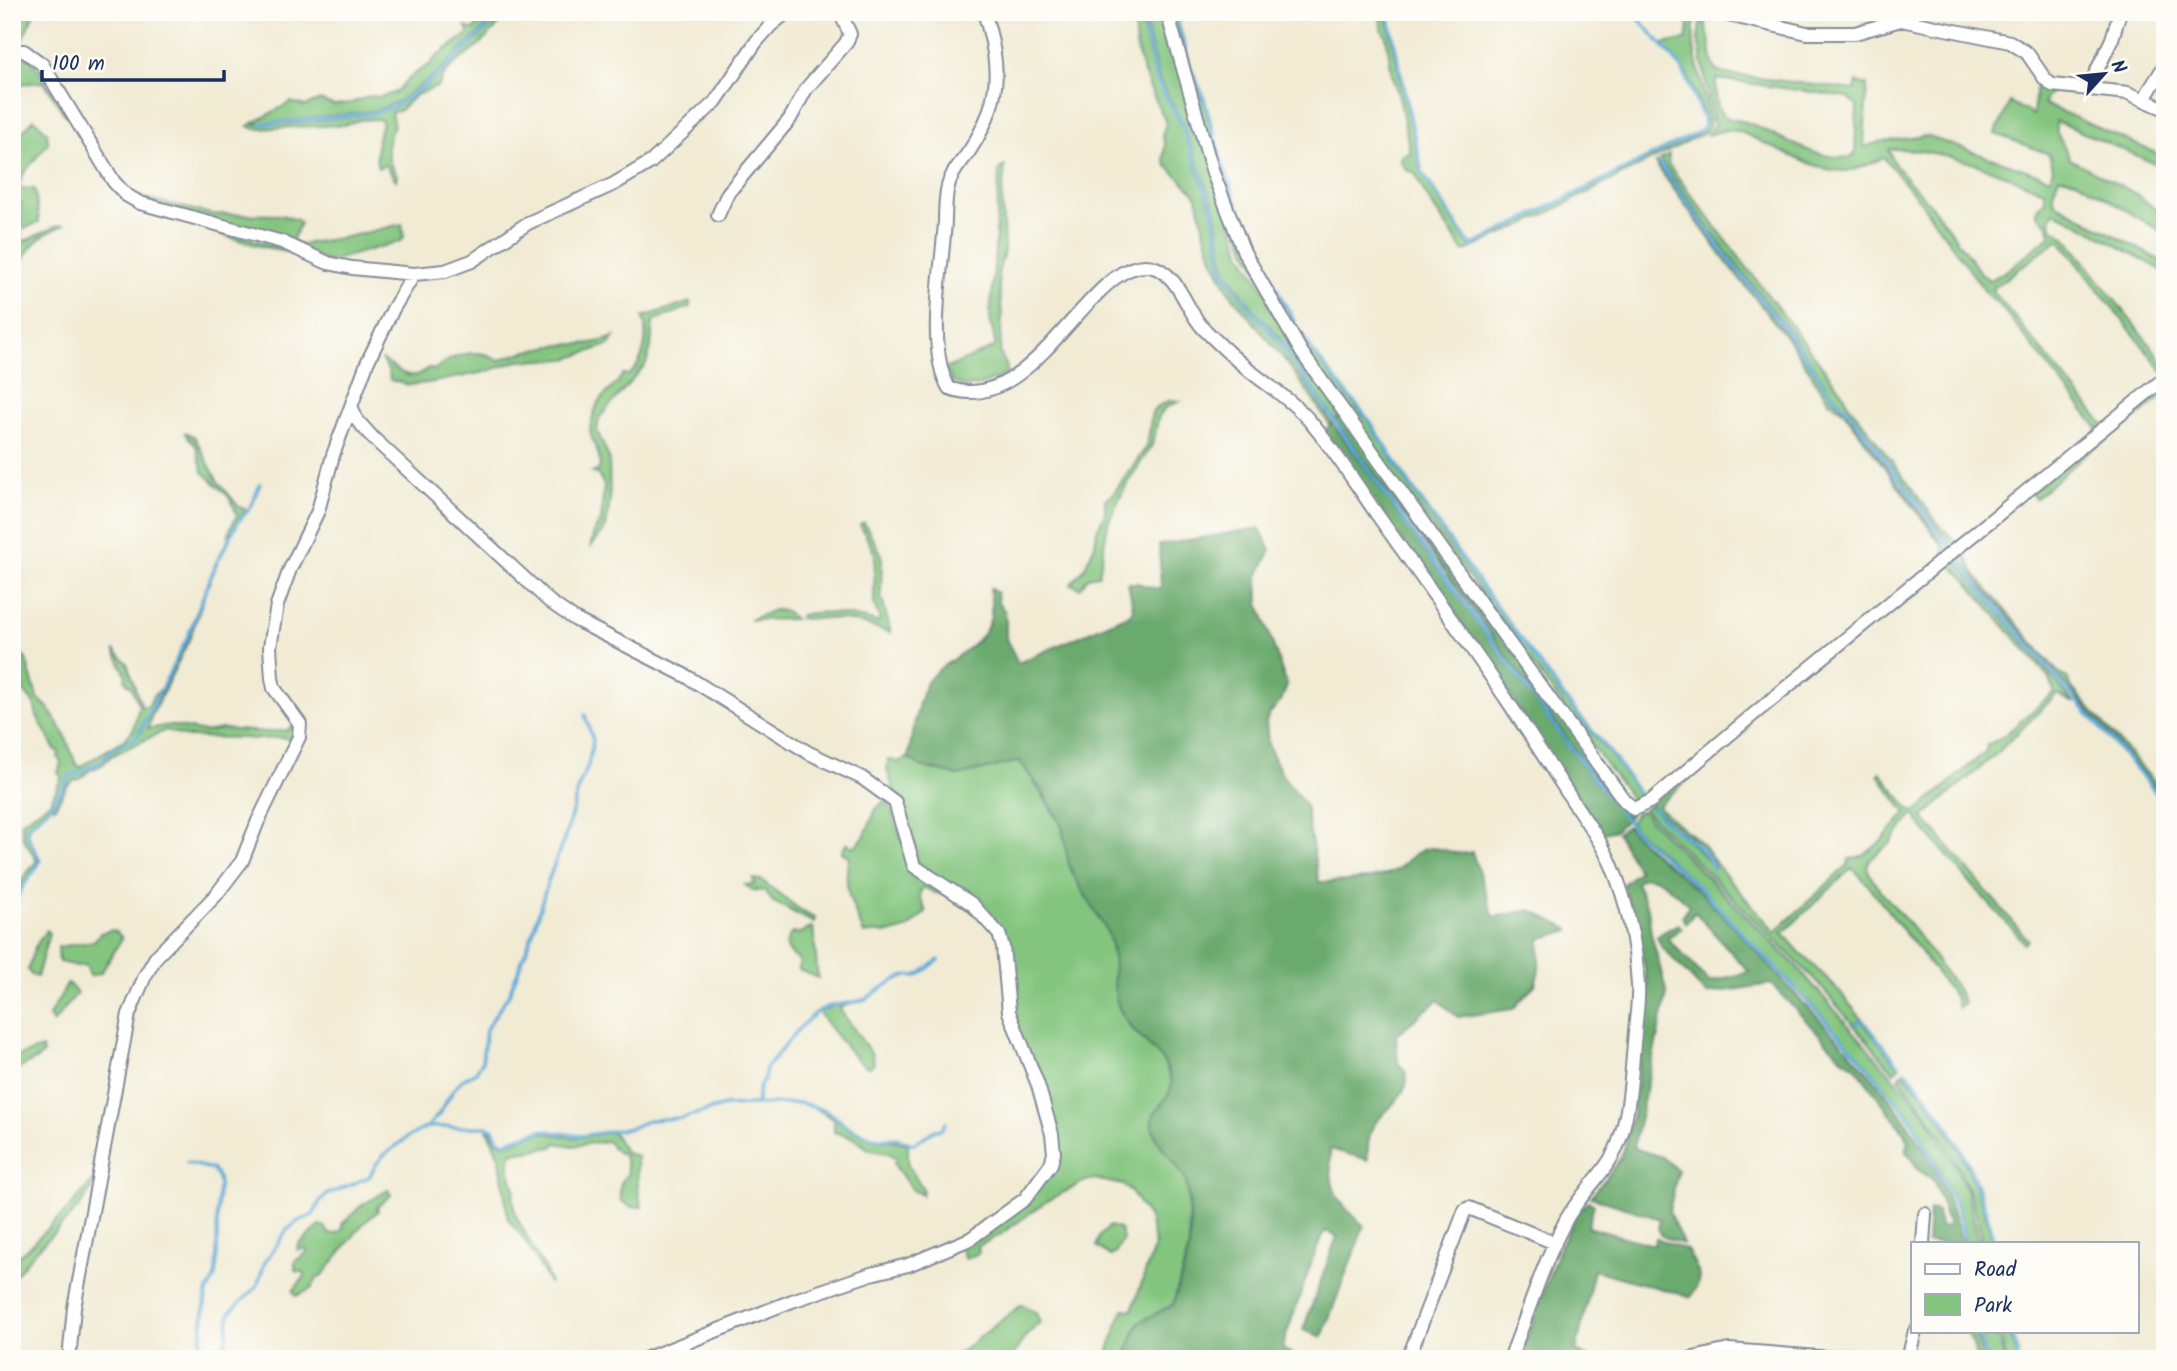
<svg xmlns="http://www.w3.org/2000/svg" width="2177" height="1371" font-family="Kalam,sans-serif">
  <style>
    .green { fill: #83c57e; stroke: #4f7a6e; stroke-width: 2; fill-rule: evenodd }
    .forest { fill: #6aaa6d; stroke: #426c66; stroke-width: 2 }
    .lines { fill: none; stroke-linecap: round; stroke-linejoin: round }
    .stream { stroke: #61aad8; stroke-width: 3.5 }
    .street-casing { stroke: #868d99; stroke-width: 16 }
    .street { stroke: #fff; stroke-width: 12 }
  </style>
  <rect width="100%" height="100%" fill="#fdfcf7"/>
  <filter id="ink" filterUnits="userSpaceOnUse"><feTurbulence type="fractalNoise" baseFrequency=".0143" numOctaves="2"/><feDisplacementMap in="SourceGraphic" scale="14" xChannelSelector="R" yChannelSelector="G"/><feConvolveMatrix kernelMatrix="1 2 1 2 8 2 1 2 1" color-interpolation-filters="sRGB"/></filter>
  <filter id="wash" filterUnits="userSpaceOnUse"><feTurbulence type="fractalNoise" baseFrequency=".00686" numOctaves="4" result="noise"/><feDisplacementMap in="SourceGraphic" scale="28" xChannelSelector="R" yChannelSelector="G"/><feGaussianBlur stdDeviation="1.57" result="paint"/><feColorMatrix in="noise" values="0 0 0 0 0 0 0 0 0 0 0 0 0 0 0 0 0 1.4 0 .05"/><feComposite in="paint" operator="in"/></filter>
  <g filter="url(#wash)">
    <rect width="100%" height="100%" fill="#f1ebd4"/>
    <path class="green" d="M14,12H31L33,16L21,42L15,49Z
      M490,12H501L436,74L399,101L375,111L254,124L293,123L376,114L401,104L438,77L505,12H509C500,24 489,36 478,46C464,59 445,66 439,86L416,95L399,111L391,112L394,126C384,143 385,159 397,175L396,180L385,165L378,168C374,153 378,137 382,121L379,119L360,120L344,125L255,129L248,126L291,102L305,106L320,100L333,105L351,103L370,96L379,97L394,93L415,73L429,65L438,55L468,34L466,27L473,30Z
      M1138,12H1149L1142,24L1156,80L1181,125L1212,210L1222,272L1253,314L1277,340L1332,423L1330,425L1288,364L1229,292L1214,262L1206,238L1197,197L1192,190L1166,165L1164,158L1165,145L1162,134L1166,125L1165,120C1151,90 1126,45 1138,12Z
      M1153,12H1165L1242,254L1344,414L1335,420L1280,338L1256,312L1225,270L1215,209L1183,124L1159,79L1146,24Z
      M1169,12H1174L1182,44L1202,95L1219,159L1249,241L1294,323L1291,324L1247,251L1214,172Z
      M1379,12H1386L1421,172L1470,247L1703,130L1706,121L1687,74L1662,44L1686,40L1689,26L1686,12H1697C1685,49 1707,86 1710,124L1707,131L1702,134L1542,216L1464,252C1449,228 1425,199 1415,173L1406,170L1400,160L1401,156L1410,152L1399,96L1393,80L1386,36L1382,30Z
      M1707,13L1708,17L1705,26C1713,40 1708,57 1716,71L1726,74L1855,90L1857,82L1867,85L1864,147L1879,142L1926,136L2050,178L2053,168L2049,154L1995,134L2010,102L2033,115L2037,76L2054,90L2047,96L2044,104L2165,157V168L2056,121L2057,133L2070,159L2129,190L2157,209L2160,210L2165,199V234L2076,180L2059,177L2053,193L2055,203L2165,263V272L2068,218L2054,212L2050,219L2052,228L2066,238L2165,364V374L2060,241H2057L1994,287L1992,290L2104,425L2097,430L2096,426L2000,306L1987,294L1919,200L1884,158C1872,162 1860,170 1847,171C1816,173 1768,143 1738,131L1725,130L1708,135L1714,125L1698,40L1701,16ZM1717,79L1847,97L1857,106L1855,154L1851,157C1815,161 1781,136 1749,123C1741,120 1729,120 1723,115C1716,109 1714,86 1717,79ZM1889,149C1942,148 1996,171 2044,191L2045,199L2037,211V215L2048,225L2051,235L2009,269L1990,280L1981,274C1964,250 1947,225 1928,202C1916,187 1893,169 1889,149Z
      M18,54L31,59L69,116L64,114L44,82L22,84L12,92V58Z
      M34,119L47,132L48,143L24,173L18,188L35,189L39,222L24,229L21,223L22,204L19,203C9,213 16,219 20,230C22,234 22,238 23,242L59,225H65C30,238 23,255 12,289V143Z
      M1669,155L1668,164L1845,396L1847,402L1942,528L1959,543L1953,548L1848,409L1831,392L1791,333L1725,250L1660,160Z
      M1657,162C1695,223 1743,277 1787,334C1806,360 1822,387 1845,411L1949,551L1943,556V547L1844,412L1829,401L1788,339L1726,262L1655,163Z
      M1005,166L1002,196L1004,251L998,274L1002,314L1000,354L1006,364L1008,374C994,380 970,393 954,382C950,380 948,373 945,369L995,347C996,335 989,326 990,315C995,267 997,218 999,169Z
      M136,196L211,214L281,215L297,220L300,223L291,244L155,205Z
      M191,220L299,254C263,248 222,239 191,220Z
      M402,224L404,237L401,241L328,262L298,247L302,244L347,237Z
      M690,302V307L653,321L651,347L646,364L599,418L597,431L609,458L610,499L606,527L590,548L594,531L601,521L604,485L599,476L592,472L598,471C606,455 586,438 591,424C593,418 595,408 598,403C605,392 616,387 623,374L629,375C645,361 649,336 643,317Z
      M1298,330L1310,350L1368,421L1408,484L1480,586L1511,625L1563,698L1613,758L1644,802L1635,804L1304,352L1296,332Z
      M614,337L609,345L567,359L518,361L485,372L428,383L409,385L390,380L389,372L381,359C397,369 410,385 428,368L434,370C452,355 479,346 498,360C516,354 534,348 553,346C574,343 593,346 614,337Z
      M2165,383V395L2107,440L2084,455L2035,499L2031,493Z
      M1171,400L1180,401L1165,408L1159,416L1152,445L1127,484L1116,505L1108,523L1099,575L1088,577L1080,588L1071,584L1084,569L1095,545L1097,530L1105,514V499L1113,494L1147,446L1152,412L1160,405Z
      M184,432L194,436L217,480L239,507L248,510L242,515L228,540L230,529L237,516L236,512L229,497L203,472L196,446Z
      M864,523L882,555L881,595L891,633C855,621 837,616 799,619L800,615C825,608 853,617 878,622L880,620L874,603L875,554L860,525Z
      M1962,549L1976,576L2058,672L2067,678L2073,689L2165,794V799L1978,582L1957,554Z
      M1953,557L2074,703L2057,694L1996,754L1923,817L2024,935L2028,940L2024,944L2019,936L1982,896L1918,822L1916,816H1912L1891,842L1869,861L1867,868L1875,884L1914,930L1957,989L1964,1003L1958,1008L1955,998C1931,965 1906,933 1880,901C1871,889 1864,878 1852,868L1783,933L1802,955L1832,983L1862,1019L1857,1022H1862L1899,1067L1894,1072L1816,981L1644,810L1648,806C1671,826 1697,846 1715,869L1713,862L1694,841L1650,805L1748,724L1746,731L1657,806L1701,843L1721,870L1775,932L1848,865L1849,859C1870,859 1893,828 1906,813L1878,775L1880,772L1911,811H1917L1986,751L1987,745L2005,735L2054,692L2050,679L1964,578L1948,562Z
      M205,594L190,638L152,715L148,729L169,725L205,732L222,729L267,732L288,730L295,723L294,740C279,734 262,742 246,738L186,737L166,730L111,756L102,765L90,770L80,779L74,780L67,786L55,807H52L70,777L100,763L113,749L135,739L141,732L188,638Z
      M774,610L786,611L794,619L749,620Z
      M12,646L26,659L37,697L48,708L64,733L76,764L80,767L126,738L133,730L139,706L132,688L125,681L126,675L114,650L127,663L142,707L148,706L153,696L162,688L135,738L113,748L100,762L70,776L50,806L29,825L27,831L29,840L39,860C36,872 29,875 24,884C19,891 18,898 12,904L22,879L37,861L23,838L21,822L50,802L62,777L58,773L61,763L58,756L59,752L54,748L37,716L34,704L20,686L12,662Z
      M908,758L921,766L958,776L1020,760L1061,825L1068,850L1070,867L1109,935L1114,963L1113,979L1129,1026L1163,1060L1172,1082L1169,1095L1156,1111V1138L1185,1177L1188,1192L1189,1247L1173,1305L1139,1322L1124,1359H1106L1123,1309L1132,1310L1155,1245L1149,1218L1132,1193L1123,1185L1094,1179L1083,1182L1047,1201L1000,1235L978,1246L979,1253L965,1259L960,1246L990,1230L1057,1155L1010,1011L1001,936L918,865L887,770L888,759L897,762Z
      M887,798L908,856L953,896L936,893L923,887C916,896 923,902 926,912C920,917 914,923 909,927C897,936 877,931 864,934C852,904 842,890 849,856L841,852L847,843L854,847L864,837L876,809Z
      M1641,811L1798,968L1924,1112L1954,1163L1966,1189L1980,1243H1966C1943,1136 1867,1064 1794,987C1764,955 1734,922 1703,891C1682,870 1658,850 1636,830L1630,822L1635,816L1636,812Z
      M753,879L761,880L803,912L815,918L814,923L772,901L765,891L753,890L745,885L755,884Z
      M813,927L818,978L799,970V960C788,953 781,945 792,933H800Z
      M46,930L49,933L37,977L31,975L28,970L34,949Z
      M111,930L117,932L122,938L101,973L90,976L86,965L77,966L59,962L58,947L94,941L100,933Z
      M68,983L77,993L53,1023L49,1016Z
      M854,1002L839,1008L872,1055L874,1063L870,1067C868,1067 866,1067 865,1066C858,1063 821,1018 819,1012L838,1004Z
      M42,1048L43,1054C35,1063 21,1065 12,1074V1058Z
      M1903,1072C1941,1114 1968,1157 1984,1212C1987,1222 1992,1233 1992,1243H1983C1969,1173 1943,1132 1899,1078Z
      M814,1107C833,1114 845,1128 864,1135C879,1142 893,1138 908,1144V1165L923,1189L922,1195L912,1190L894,1164L896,1159L889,1153L870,1150L853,1138L834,1132V1120Z
      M487,1129L491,1131L496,1141L504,1144L541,1132L573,1138L613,1132L626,1153L637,1156C638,1174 636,1191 642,1207H631L621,1201C619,1191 619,1180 628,1174L624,1155L616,1151L607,1141L573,1146L556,1143L553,1147L511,1153L509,1168L515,1189L513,1197L515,1214L539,1260L544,1266L550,1284L523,1238L508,1219L500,1159Z
      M95,1178C92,1201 49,1236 33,1254C26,1262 19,1271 12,1279V1263L72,1205Z
      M388,1190L391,1195L377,1207L378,1211L362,1225L323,1275L318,1277L311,1289L296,1296L293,1291L305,1276L304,1272L295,1271V1261L308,1252L306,1249L297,1250L299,1244L320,1226L325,1227L329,1234H336L343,1229L342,1224L362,1205Z
      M1110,1226L1120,1229L1123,1239L1115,1254L1110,1256L1097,1246L1100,1235Z
      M1022,1304L1036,1313L1040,1322L1025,1337L1011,1359H952Z
      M1979,1331H1997L2004,1359H1988Z
      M2000,1331H2010L2017,1359H2006Z"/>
    <path class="forest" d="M1344,414L1632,810L1628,818L1578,754L1335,420Z
      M1332,423L1575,756L1626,820L1616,830L1600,834L1481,651L1324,431Z
      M1259,528L1271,550L1258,576L1259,603L1287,686L1281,701L1269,714L1266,722L1268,745L1282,775L1305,805L1319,882C1343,882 1373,881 1394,871C1408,864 1413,850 1430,848C1445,847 1455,857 1472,852L1494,917L1531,910L1570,930L1540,939L1539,970L1535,985L1513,1009L1458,1017L1438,1000L1396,1035L1398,1063C1423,1084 1389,1106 1376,1122C1368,1133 1367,1147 1368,1160L1330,1149C1331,1191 1332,1197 1364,1226L1322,1337L1303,1330L1337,1236L1325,1231L1313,1258L1282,1348L1294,1355L1293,1359H1124L1139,1322L1173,1305C1178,1286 1185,1267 1189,1248C1191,1232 1191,1190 1183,1175C1174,1159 1155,1144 1152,1126C1149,1108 1176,1098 1171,1079C1164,1050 1134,1038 1121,1012C1108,988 1119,959 1108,934C1098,912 1081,892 1071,870C1066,859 1066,841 1062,828C1054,806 1033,780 1020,761L958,776L921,766L908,758C911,741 918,698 926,684C941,659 987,648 991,615C992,606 991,597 990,588L997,593L998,603L1004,610L1006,619V638L1018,663L1131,614L1133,607L1128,583H1137L1157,589L1161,587L1159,545Z
      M1627,826C1648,852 1678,870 1702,894C1734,926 1765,961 1796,995C1870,1073 1935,1135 1962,1243H1927L1929,1209L1938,1211L1940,1227L1949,1226L1934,1181L1919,1170L1906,1151L1909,1142L1904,1132L1855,1066L1842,1058L1771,984L1706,994L1661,946L1657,936L1678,924L1682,928L1667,938L1709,982L1749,972L1695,912L1686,923L1682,917L1689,905C1676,895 1651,864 1636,883L1648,908L1651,933L1667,994L1633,1148L1662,1157L1678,1170L1669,1212L1683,1244L1662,1236L1658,1228L1660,1219L1591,1197L1620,1159L1625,1145L1633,1112L1648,989L1639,935L1623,884L1639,871L1617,833Z
      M1588,1201L1594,1205L1587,1227L1654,1245L1656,1238L1687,1250C1698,1270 1705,1276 1691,1297L1594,1270L1576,1351L1593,1359H1531L1521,1355L1560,1245L1576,1215Z
      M1966,1331H1975L1985,1359H1976L1973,1345Z
      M1733,1340L1902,1353L1897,1358L1723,1345L1705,1349L1707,1342Z"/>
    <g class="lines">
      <path class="stream" d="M1151,12L1144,24L1157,80L1182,125L1213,209L1223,271L1254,313L1278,339L1406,524L1576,755L1635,831L1702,890L1857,1054L1912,1120L1958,1210L1965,1243
        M1175,12L1191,69L1203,95L1220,157L1250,240L1295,322
        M1388,12L1422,172L1471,246L1701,131L1704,125L1703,118L1682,68L1633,12
        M261,124L376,113L400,103L437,76L503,12
        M1660,164L1723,252L1789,334L1830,392L1847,409L1950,547
        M1300,331L1311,349L1369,420L1409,483L1480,584L1564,697L1614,757L1643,800
        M1956,555L1979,587L2165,803
        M1651,808C1658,812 1661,818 1668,824C1682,837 1709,847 1713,869
        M12,905C19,898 19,892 24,885C30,875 36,872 40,860L30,840L27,831L30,825L51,806L70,776L100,763L113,748L135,739L140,731L187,638L216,564L238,522L252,505L260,484
        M1857,1023L1863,1020L1899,1065
        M1906,1071C1944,1116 1967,1150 1984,1207C1988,1218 1994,1231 1993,1243
        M757,1104L759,1087L764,1080L766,1068C782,1051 805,1015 827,1007C840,1002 858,1005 869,997C883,988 899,973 917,976L939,960
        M428,1126L439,1114L454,1089L462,1080L476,1072L482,1062L486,1029L509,994L531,938L548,881L566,834L580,783L588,766L593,740L585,715
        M187,1163L212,1169L218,1178L219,1185C215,1214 219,1243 216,1272C215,1281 207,1288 206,1297C203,1315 203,1333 199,1351L203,1359
        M1978,1331L1987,1359
        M2012,1331L2019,1359
        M221,1359L225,1348L230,1312L257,1287L265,1262L287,1230L297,1222L313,1215L320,1201L328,1194L369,1177L377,1163L384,1155L408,1137L427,1127H487L493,1129L498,1139L504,1142L541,1130L581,1136L631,1128L649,1120L681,1118L725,1106L800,1103L825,1110L840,1120L843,1124L865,1135L879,1139L898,1138L913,1144L935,1130L942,1129L946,1122"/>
    </g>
  </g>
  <g filter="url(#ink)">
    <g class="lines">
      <g class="street-casing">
        <path id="street" d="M984,12C1001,66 1002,101 970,150C963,161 951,172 948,186C944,201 946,219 944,234C941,275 927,352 949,388C1036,421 1095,245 1156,268C1179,277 1187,311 1203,328C1216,341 1229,354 1243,365C1264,384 1289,397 1308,419C1333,448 1354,481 1376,513C1421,576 1466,639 1509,703C1530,735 1551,767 1572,800C1586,821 1602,842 1612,866C1628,904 1636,945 1638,986C1639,1001 1636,1017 1635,1032C1631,1071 1631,1127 1610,1160C1596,1182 1576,1200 1565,1222C1542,1265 1528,1314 1510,1359
          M1167,12L1213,173L1244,252L1302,353L1507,640L1624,800L1634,809L1651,801L1749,718L2165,378
          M1715,12L1807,33H1855L1901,20L2010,42L2027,53L2045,79L2052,85L2128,93L2165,109
          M12,51H24L42,64L114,182L126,195L140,203L282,242L328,263L352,268L414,274L445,271L472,261L528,223L614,184L651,162L716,101L756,42L771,25L787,12
          M2088,89L2112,39L2120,12
          M2144,99L2165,65
          M718,215L728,193L790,119L806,89L846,43L850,34L840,12
          M352,408L356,419L373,438L550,602L576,620L686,676L809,753L862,778L895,802L914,866L972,904L999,934L1003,947L1009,1012L1038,1085L1052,1134L1054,1153L1051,1164L1025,1199L970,1239L908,1265L871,1274L792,1301L645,1359
          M1923,1243L1925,1214
          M69,1359L74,1308L129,1014L145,976L156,957L216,895L242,861L258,821L299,737L300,724L274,688L272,678L270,647L277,605L290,569L318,511L333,455L367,363L393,309L414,274
          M1408,1359L1465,1210L1469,1208L1555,1243
          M1689,1359L1729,1350L1845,1359
          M1903,1359L1909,1355L1915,1331"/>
      </g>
      <use href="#street" class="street"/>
    </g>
  </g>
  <rect width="2177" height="1371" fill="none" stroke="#fdfcf7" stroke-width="42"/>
  <rect x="1911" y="1242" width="228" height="91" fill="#fdfcf7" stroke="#a3aaba" stroke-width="2"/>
  <rect x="1925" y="1264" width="35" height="10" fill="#ffffff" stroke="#a3aaba" stroke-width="2"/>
  <text x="1974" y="1276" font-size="21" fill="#1b2f5e">Road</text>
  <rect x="1925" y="1294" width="35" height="21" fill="#83c57e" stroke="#a3aaba" stroke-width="2"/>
  <text x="1974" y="1312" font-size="21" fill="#1b2f5e">Park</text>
  <g transform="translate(2104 74) rotate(63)" stroke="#fdfcf7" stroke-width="5" paint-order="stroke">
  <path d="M0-5L12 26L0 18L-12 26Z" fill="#1b2f5e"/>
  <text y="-10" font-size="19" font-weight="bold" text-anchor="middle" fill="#1b2f5e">N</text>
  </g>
  <path d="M42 70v10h182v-10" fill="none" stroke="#1b2f5e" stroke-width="3.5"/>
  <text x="52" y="70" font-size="21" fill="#1b2f5e" stroke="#fdfcf7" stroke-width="5" paint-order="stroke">100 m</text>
</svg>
